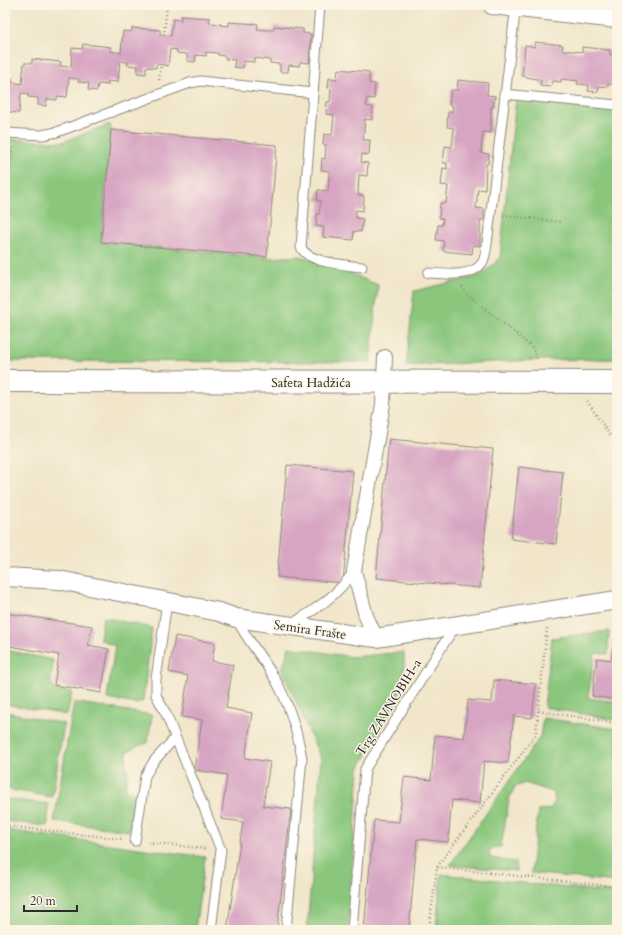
<svg xmlns="http://www.w3.org/2000/svg" width="622" height="935" font-family="Cardo,serif">
  <style>
    .green { fill: #8ac77d; stroke: #5a7954 }
    .building { fill: #d7a4c3 }
    .lines { fill: none; stroke-linecap: round; stroke-linejoin: round }
    .service-casing { stroke: #8e887a; stroke-width: 11 }
    .pedestrian-casing { stroke: #8e887a; stroke-width: 16 }
    .minor-casing { stroke: #8e887a; stroke-width: 20 }
    .primary-casing { stroke: #8e887a; stroke-width: 24 }
    .path { stroke: #8e887a; stroke-width: 2.5; stroke-dasharray: 1 3; stroke-linecap: butt }
    .service { stroke: #fff; stroke-width: 9 }
    .pedestrian { stroke: #fff; stroke-width: 14 }
    .minor { stroke: #fff; stroke-width: 18 }
    .primary { stroke: #fff; stroke-width: 22 }
    .labels { text-anchor: middle; stroke-width: 3; stroke-linejoin: round; paint-order: stroke }
    .street-label { font-size: 13px; fill: #2b2b2b; stroke: #fcf5e5 }
  </style>
  <rect width="100%" height="100%" fill="#fcf5e5"/>
  <filter id="ink" filterUnits="userSpaceOnUse"><feTurbulence type="fractalNoise" baseFrequency=".025" numOctaves="2"/><feDisplacementMap in="SourceGraphic" scale="8" xChannelSelector="R" yChannelSelector="G"/><feConvolveMatrix kernelMatrix="1 2 1 2 8 2 1 2 1" color-interpolation-filters="sRGB"/></filter>
  <filter id="wash" filterUnits="userSpaceOnUse"><feTurbulence type="fractalNoise" baseFrequency=".012" numOctaves="4" result="noise"/><feDisplacementMap in="SourceGraphic" scale="16" xChannelSelector="R" yChannelSelector="G"/><feGaussianBlur stdDeviation="0.9" result="paint"/><feColorMatrix in="noise" values="0 0 0 0 0 0 0 0 0 0 0 0 0 0 0 0 0 1.4 0 .05"/><feComposite in="paint" operator="in"/></filter>
  <g filter="url(#wash)">
    <rect width="100%" height="100%" fill="#f1e6ca"/>
    <path class="green" d="M516,98L617,109V359L538,360L406,366L414,291L482,275L500,258Z
      M110,124L111,130L101,242L268,258L300,256L335,267L378,285L370,362L5,361V139L62,142Z
      M103,617L152,628L143,701L136,704L107,699L115,646L100,639Z
      M609,631L608,654L595,653L588,698L617,702V720L544,707L552,638Z
      M289,647L352,657L404,652V685L359,769L348,930H307L321,759L282,670Z
      M5,650L53,660L51,682L54,689L72,692L67,715L5,704Z
      M74,702L152,715L148,743L137,746L127,752L126,765L128,769L125,789L135,793L129,831L54,821Z
      M6,712L64,724L52,797L5,789Z
      M543,718L617,729V882L531,873L538,810L550,809L555,801L553,792L525,783L515,787L509,799L501,847H494L488,852L491,858L516,862V871L450,865L540,737Z
      M5,799L48,804V826L5,821Z
      M5,830L205,857L195,930H5Z
      M441,874L617,893V930H436Z"/>
    <g id="blocks">
      <path class="building" d="M181,16L210,18L209,23L221,24L220,25L229,26V22L258,24L257,29L266,30H274V26L303,29V33L311,34L309,63L300,62L299,66L289,65L288,72H280V64L270,63V60L254,58V62L244,61L243,68L234,67L235,60L225,59V56L218,55V53L206,52V56L196,55L195,62L187,61V54L177,53V50L170,49L168,66L157,64L156,68L146,67V74L137,73L138,66L127,65L128,62L120,61L118,82L108,81V85L98,84L97,91L88,90L89,83L78,82L79,79L69,78L67,97L57,96V100L47,99L46,106L38,105V98L28,97V94L21,93L19,113L8,112V116H5V78H12V82L22,84L24,63H32V59L61,62L60,66L71,67L72,48L82,49L83,44L111,47V51L121,53L123,31L131,32L132,28L160,30V35L171,36L173,19L181,20Z
        M535,42L563,45L562,50L582,52V47L610,50V55L617,56V85L608,84V87L599,86L598,92L588,91L589,85L577,84L578,81L561,79V82L552,81L551,87L540,86L541,80L522,76L525,45L535,47Z
        M338,69L369,72V83L375,84L374,99L367,98L366,106L373,107L372,120L365,119L363,140H370L369,155L362,154L361,162L368,163L367,176L359,175L358,195L364,196L363,211L356,210V218L363,219L361,232L354,231L353,240L323,237L324,227L316,226L317,214H319L321,201H317L318,190L328,191L329,181V171L321,170L322,158L325,159L326,145H323L324,134L332,135L334,115L326,114L327,102H330L331,89L328,88L329,78L337,79Z
        M458,80L488,83L487,95L495,96L493,107H491V133L483,132L481,153L489,154L488,164H486L485,190L478,189L476,208L484,209L483,220H480V246L473,245L472,254L443,251L444,241L436,240L438,225H442L443,219L439,218L440,203H446L447,194L448,186L441,185L443,168L447,169V163H443L445,146L452,147L454,128L447,127L448,112H452L453,106L449,105L451,90H457Z
        M111,130L277,145L267,257L101,242Z
        M389,439L493,449L480,588L376,578Z
        M287,465L353,471L343,583L277,577Z
        M519,467L563,472L556,544L511,539Z
        M5,613L92,626L88,645L109,649L101,693L54,685L59,655L5,645Z
        M615,635H617V700L592,696L597,658L611,660Z
        M175,636L215,643L212,661L233,665L226,708L252,713L245,758L270,762L263,806L291,809L277,930H227L243,822L221,819L227,775L194,770L202,720L182,717L188,676L169,672Z
        M494,680L536,684L532,718L514,716L508,763L484,761L480,803L452,800L448,842L417,839L409,930H364L374,820L399,822L404,777L431,780L435,735L464,738L468,700L492,702Z"/>
    </g>
  </g>
  <g filter="url(#ink)">
    <use href="#blocks" fill-opacity="0" stroke="#8e887a" stroke-width="1"/>
    <g class="lines">
      <g class="service-casing">
        <path id="service" d="M320,5L301,247C307,263 347,265 362,267
          M504,94L617,105
          M5,133L42,135L57,132L190,83L200,81L313,93
          M428,273C443,274 472,278 482,263C485,259 486,250 487,244L516,5
          M167,602L156,679V695L166,714L221,850L211,930
          M236,618C247,640 263,658 275,679C289,703 297,731 302,758L286,930
          M292,624C316,609 338,595 354,571
          M135,841L145,776L154,761L175,738
          M352,930L365,769L455,626"/>
      </g>
      <g class="pedestrian-casing">
        <path id="pedestrian" d="M376,638L366,616L354,571L383,404L385,357"/>
      </g>
      <g class="minor-casing">
        <path id="minor" d="M492,5L617,19
          M5,577L59,580L219,612L236,618L376,638L617,600"/>
      </g>
      <g class="primary-casing">
        <path id="primary" d="M5,381L617,382"/>
      </g>
      <path class="path" d="M164,35L167,5
        M159,80L161,65
        M5,204L13,147
        M503,215L561,222
        M462,287L467,294L532,347L538,360
        M587,401L611,437
        M547,628L538,711L617,723
        M5,826L123,839
        M148,842L206,849
        M437,867L536,734L538,711
        M429,930L437,867L617,887
        M614,930L617,919"/>
      <use href="#service" class="service"/>
      <use href="#pedestrian" class="pedestrian"/>
      <use href="#minor" class="minor"/>
      <use href="#primary" class="primary"/>
    </g>
  </g>
  <g class="labels">
    <g class="street-label">
      <text x="311" y="387">Safeta Hadžića</text>
      <text transform="translate(310 629) rotate(8)" y="5">Semira Frašte</text>
      <text transform="translate(388 707) rotate(-58)" y="5">Trg ZAVNOBIH-a</text>
    </g>
  </g>
  <rect width="622" height="935" fill="none" stroke="#fcf5e5" stroke-width="20"/>
  <path d="M24 905v6h53v-6" fill="none" stroke="#2b2b2b" stroke-width="2"/>
  <text x="30" y="905" font-size="12" fill="#2b2b2b" stroke="#fcf5e5" stroke-width="3" paint-order="stroke">20 m</text>
</svg>
